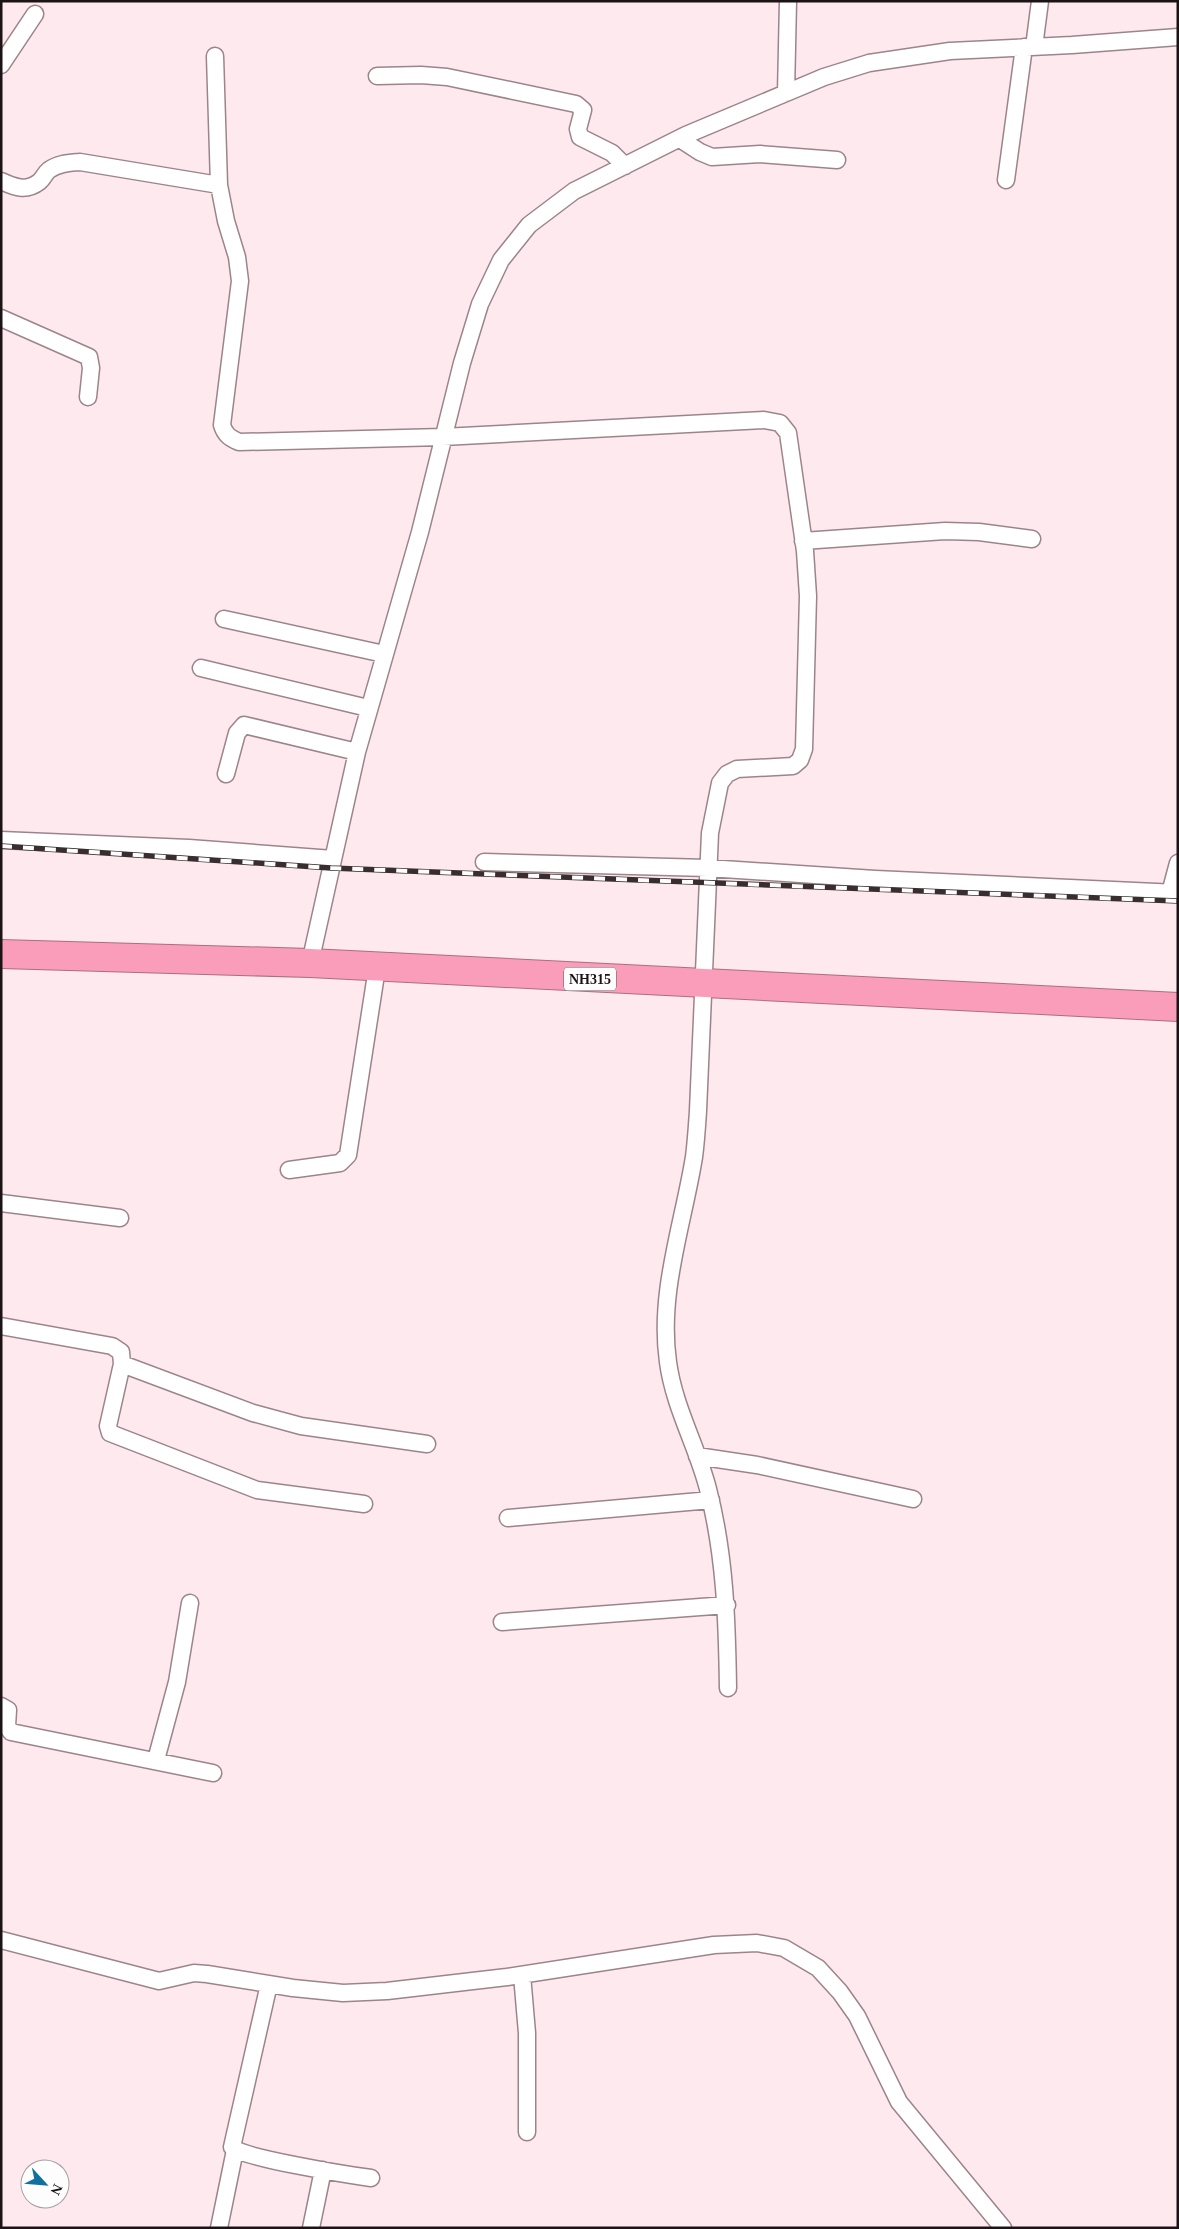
<svg xmlns="http://www.w3.org/2000/svg" width="1179" height="2229" font-family="Georgia,serif">
  <style>
    .lines { fill: none; stroke-linecap: round; stroke-linejoin: round }
    .street-casing { stroke: #9c848b; stroke-width: 19 }
    .highway-casing { stroke: #ac6d80; stroke-width: 30 }
    .street { stroke: #fff; stroke-width: 16 }
    .highway { stroke: #fa9dba; stroke-width: 28 }
    .rail-casing { stroke: #382e30; stroke-width: 5.5 }
    .rail { stroke: #fdfdfd; stroke-width: 4; stroke-dasharray: 11; stroke-linecap: butt }
    .labels { text-anchor: middle; stroke-width: 4; stroke-linejoin: round; paint-order: stroke }
    .shield { fill: #fdfdfd; stroke: #5f595b; stroke-width: 1 }
    .shield-label { font-size: 14px; font-weight: bold; fill: #1b1315 }
  </style>
  <rect width="100%" height="100%" fill="#fee9ef"/>
  <g class="lines">
    <g class="street-casing">
      <path id="street" d="M1034,47L1040,1
        M215,56L219,185
        M1,65L35,14
        M377,76L421,75L447,77L576,104L583,110L578,129L580,137L612,153L625,166
        M786,93L788,1
        M680,139L700,152L712,157L760,154L837,160
        M1006,180L1024,47
        M1,181C14,187 26,192 39,182C43,179 45,173 49,170C59,163 69,163 80,162L219,185L226,221L237,257L240,281L222,425C225,435 230,438 239,442L443,437L764,420L780,423L788,433L805,551L808,596L804,749L800,760L793,766L737,769L727,774L720,783L710,833L698,1111C697,1126 696,1142 694,1157C683,1225 658,1293 668,1362C674,1407 697,1446 708,1489C725,1555 727,1620 728,1688
        M1,318L89,357L91,368L88,397
        M803,541L945,531L979,532L1032,539
        M224,619L384,654
        M201,668L368,708
        M226,774L237,733L244,725L357,752
        M1,840L189,848L333,859
        M484,862L708,868L875,879L1178,893
        M1170,893L1178,863
        M310,963L357,752L420,532L462,363L480,304L501,260L529,225L574,191L686,135L824,77L869,63L950,51L1072,45L1178,37
        M289,1170L340,1163L348,1155L377,968
        M1,1203L120,1218
        M1,1326L112,1346L121,1352L122,1364L253,1413L301,1426L427,1444
        M122,1364L108,1426L110,1433L257,1490L364,1504
        M697,1456L757,1465L913,1499
        M508,1518L711,1500
        M502,1622L727,1605
        M1,1706L8,1710L7,1726L11,1732L213,1773
        M156,1760L177,1682L190,1603
        M1,1940L159,1981L194,1973L207,1974L293,1988L343,1993L387,1991L507,1977L714,1945L757,1943L784,1948L818,1968L840,1992L857,2016L899,2102L1003,2228
        M522,1975L527,2033V2132
        M269,1984L232,2147C243,2158 349,2175 371,2178
        M219,2228L235,2150
        M311,2228L323,2170"/>
    </g>
    <g class="highway-casing">
      <path id="highway" d="M1,954L310,963L1178,1007"/>
    </g>
    <use href="#street" class="street"/>
    <use href="#highway" class="highway"/>
    <g class="rail-casing">
      <path id="rail" d="M1,846L331,868L1178,901"/>
    </g>
    <use href="#rail" class="rail"/>
  </g>
  <g class="labels">
    <rect class="shield" x="564" y="967.5" width="52" height="23" rx="4"/>
    <g class="shield-label">
      <text x="590" y="984">NH315</text>
    </g>
  </g>
  <rect width="1179" height="2229" fill="none" stroke="#1b1315" stroke-width="5"/>
  <g transform="translate(45 2184) rotate(116)"><circle r="24" fill="#fdfdfd" stroke="#a39fa0"/>
  <path d="M0-4L9 19L0 12L-9 19Z" fill="#10719f"/>
  <text y="-8" font-size="14" font-weight="bold" text-anchor="middle" fill="#1b1315">N</text>
  </g>
</svg>
